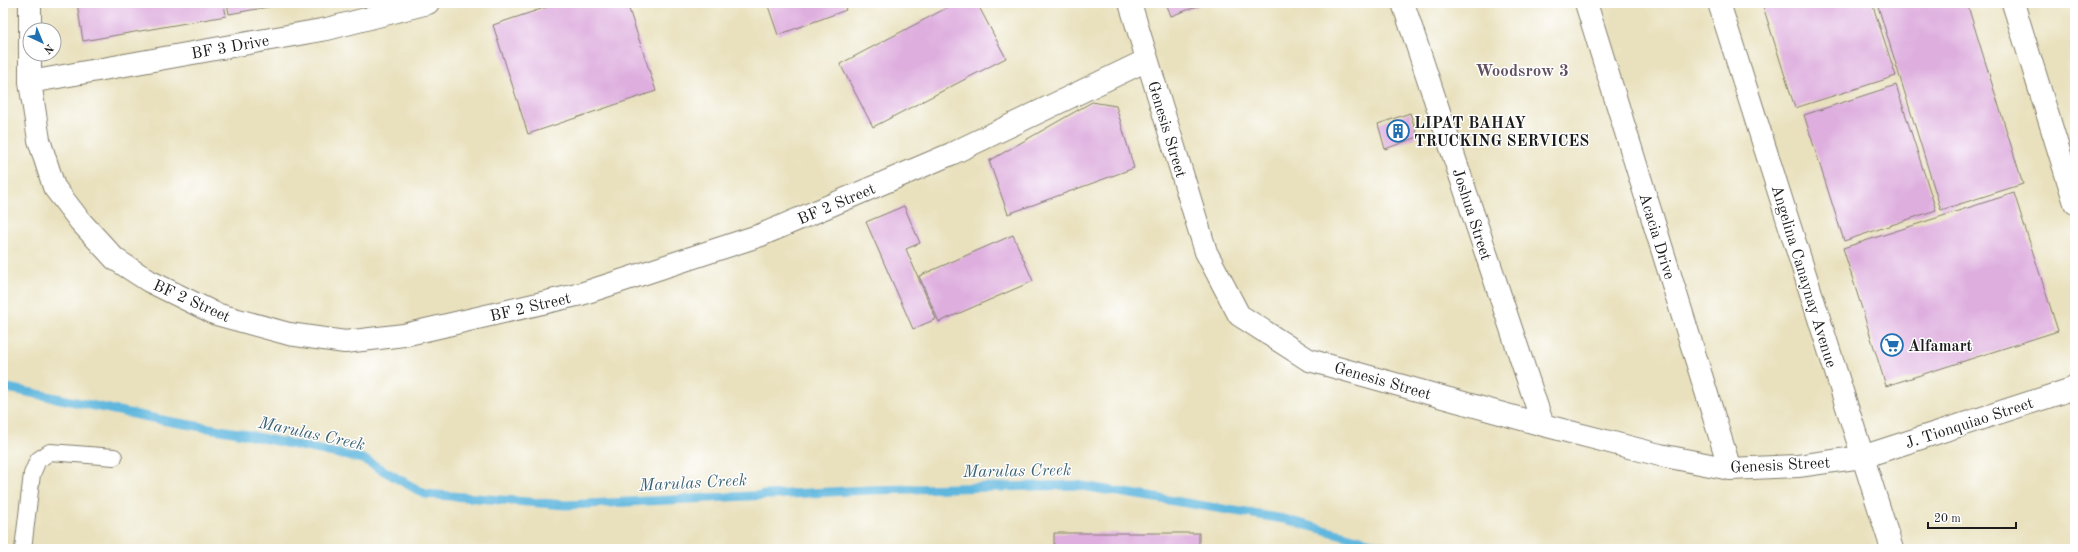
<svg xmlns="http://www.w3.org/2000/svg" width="2078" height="552" font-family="'Old Standard TT',serif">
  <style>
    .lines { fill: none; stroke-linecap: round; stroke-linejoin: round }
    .stream { stroke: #61b7de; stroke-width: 9 }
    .building { fill: #deaede }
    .lane-casing { stroke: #827e6d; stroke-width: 18 }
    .street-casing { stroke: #827e6d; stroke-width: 24 }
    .secondary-casing { stroke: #827e6d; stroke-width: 24 }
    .lane { stroke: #fff; stroke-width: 16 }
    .street { stroke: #fff; stroke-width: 22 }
    .secondary { stroke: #fff; stroke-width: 22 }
    .labels { text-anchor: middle; stroke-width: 3; stroke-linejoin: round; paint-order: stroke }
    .street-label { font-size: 16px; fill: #1c1c1c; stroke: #fff }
    .poi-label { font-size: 16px; font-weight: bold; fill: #1c1c1c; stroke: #fff; text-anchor: start }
    .neighbourhood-label { font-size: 17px; font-weight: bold; fill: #604f60; stroke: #fff }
    .water-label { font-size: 17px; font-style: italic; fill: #3b6273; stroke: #fff }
  </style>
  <rect width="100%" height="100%" fill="#fff"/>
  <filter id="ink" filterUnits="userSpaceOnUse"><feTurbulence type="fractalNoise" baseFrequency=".025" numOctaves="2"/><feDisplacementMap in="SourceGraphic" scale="8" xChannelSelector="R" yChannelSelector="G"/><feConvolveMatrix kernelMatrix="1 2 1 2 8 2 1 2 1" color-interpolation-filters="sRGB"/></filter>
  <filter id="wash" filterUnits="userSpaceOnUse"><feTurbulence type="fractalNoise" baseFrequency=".012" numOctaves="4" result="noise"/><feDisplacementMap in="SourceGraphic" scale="16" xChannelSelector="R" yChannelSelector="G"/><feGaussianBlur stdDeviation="0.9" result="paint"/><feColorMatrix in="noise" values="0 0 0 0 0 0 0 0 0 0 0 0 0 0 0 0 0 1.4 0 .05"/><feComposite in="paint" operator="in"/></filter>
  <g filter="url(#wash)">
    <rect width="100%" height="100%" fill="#e9e1be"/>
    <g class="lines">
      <path class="stream" d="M3,387L167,421L238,433L363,459L425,494L566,505L870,490L1076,485L1284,519L1394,549"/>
    </g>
    <g id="blocks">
      <path class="building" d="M77,3H224L226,16L83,41Z
        M227,3H285V4L229,14Z
        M559,3H627L656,91L528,134L493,25Z
        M767,3H843L846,10L778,35Z
        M956,3H977L1006,58L873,127L840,64Z
        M1166,3H1206L1171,16Z
        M1762,3H1872L1896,76L1795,108Z
        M1877,3H1967L2023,184L1941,210Z
        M1896,85L1936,210L1844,241L1804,115Z
        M1092,102L1116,106L1134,168L1008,214L989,161Z
        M1410,113L1418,137L1385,149L1378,124Z
        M2014,193L2058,331L1886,386L1843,248Z
        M904,206L920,243L906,249L936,319L913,329L866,222Z
        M1013,235L1033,281L939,322L919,276Z
        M1054,533H1199V549H1054Z"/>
    </g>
  </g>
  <g filter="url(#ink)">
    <use href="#blocks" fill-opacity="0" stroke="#827e6d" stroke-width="1"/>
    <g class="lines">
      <g class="lane-casing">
        <path id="lane" d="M23,549L32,474L38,460L50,452L114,457"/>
      </g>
      <g class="street-casing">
        <path id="street" d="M30,3V51
          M1130,3L1206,252L1239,315L1309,360L1543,425L1660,455L1730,469L1798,466L1862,457
          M1403,3L1543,425
          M1586,3L1730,469
          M30,54V82L39,140L54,187L80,221L115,259L149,281L216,314L289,334L345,342L404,335L581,294L761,235L951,154L1147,60
          M30,82L327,29L428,3"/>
      </g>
      <g class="secondary-casing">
        <path id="secondary" d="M1719,3L1892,549
          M2013,3L2075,203
          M1862,457L2072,389L2075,386"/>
      </g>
      <use href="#lane" class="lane"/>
      <use href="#street" class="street"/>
      <use href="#secondary" class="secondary"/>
    </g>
  </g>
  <defs>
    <g id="building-ring" transform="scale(1.15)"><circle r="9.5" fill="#fff" stroke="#1f6fb2" stroke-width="1.5"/><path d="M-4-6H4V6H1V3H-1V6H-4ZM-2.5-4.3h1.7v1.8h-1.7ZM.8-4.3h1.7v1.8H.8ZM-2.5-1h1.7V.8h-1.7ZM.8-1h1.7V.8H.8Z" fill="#1f6fb2"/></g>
    <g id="supermarket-ring" transform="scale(1.15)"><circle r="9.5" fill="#fff" stroke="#1f6fb2" stroke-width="1.5"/><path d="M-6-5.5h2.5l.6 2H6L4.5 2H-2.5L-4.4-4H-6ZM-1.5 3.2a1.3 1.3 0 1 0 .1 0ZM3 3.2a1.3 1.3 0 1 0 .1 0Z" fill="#1f6fb2"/></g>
  </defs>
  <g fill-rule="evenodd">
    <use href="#building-ring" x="1398" y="131"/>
    <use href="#supermarket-ring" x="1892" y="345"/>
  </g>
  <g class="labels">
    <g class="street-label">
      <text transform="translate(230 46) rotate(-10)" y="6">BF 3 Drive</text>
      <text transform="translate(1168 129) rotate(73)" y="6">Genesis Street</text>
      <text transform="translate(836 203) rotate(-23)" y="6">BF 2 Street</text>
      <text transform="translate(1473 214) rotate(72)" y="6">Joshua Street</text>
      <text transform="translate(1658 236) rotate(73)" y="6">Acacia Drive</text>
      <text transform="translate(1805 276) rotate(73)" y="6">Angelina Canaynay Avenue</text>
      <text transform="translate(192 300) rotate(24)" y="6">BF 2 Street</text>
      <text transform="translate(530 306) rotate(-13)" y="6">BF 2 Street</text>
      <text transform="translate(1383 380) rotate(16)" y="6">Genesis Street</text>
      <text transform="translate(1969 422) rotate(-18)" y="6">J. Tionquiao Street</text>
      <text transform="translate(1780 464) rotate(-3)" y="6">Genesis Street</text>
    </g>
    <g class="poi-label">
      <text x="1414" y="128">LIPAT BAHAY<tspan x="1414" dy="18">TRUCKING SERVICES</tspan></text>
      <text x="1908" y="351">Alfamart</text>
    </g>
    <g class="neighbourhood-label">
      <text x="1522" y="76">Woodsrow 3</text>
    </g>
    <g class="water-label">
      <text transform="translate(312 433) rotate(12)" y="6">Marulas Creek</text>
      <text transform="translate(1017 470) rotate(-1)" y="6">Marulas Creek</text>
      <text transform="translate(693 482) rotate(-3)" y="6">Marulas Creek</text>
    </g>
  </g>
  <rect width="2078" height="552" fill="none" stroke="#fff" stroke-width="16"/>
  <g transform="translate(42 42) rotate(136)"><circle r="19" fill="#ffffff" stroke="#a4a4a4"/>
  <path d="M0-3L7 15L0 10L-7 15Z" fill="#1f6fb2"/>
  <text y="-6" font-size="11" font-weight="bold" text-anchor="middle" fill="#1c1c1c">N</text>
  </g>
  <path d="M1928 522v6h88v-6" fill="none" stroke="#1c1c1c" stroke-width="2"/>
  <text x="1934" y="522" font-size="12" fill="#1c1c1c" stroke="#ffffff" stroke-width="3" paint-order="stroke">20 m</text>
</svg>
